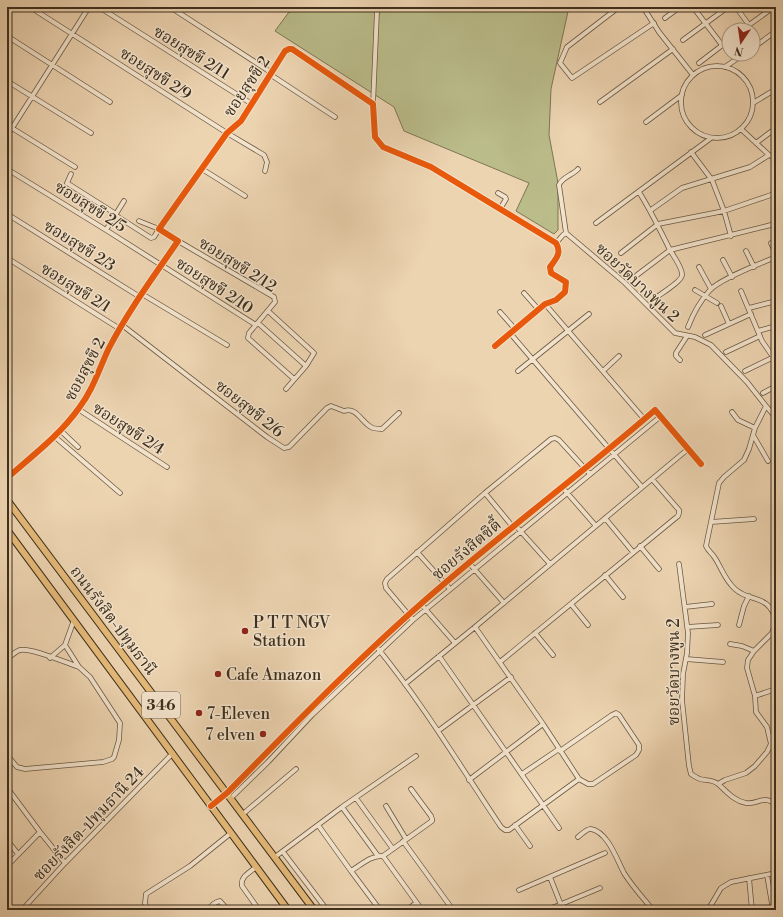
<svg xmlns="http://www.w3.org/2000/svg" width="783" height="917" font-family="'Libre Bodoni','Noto Serif Thai',serif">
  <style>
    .green { fill: #babc8a; stroke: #7c7654 }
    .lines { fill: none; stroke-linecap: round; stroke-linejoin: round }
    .street-casing { stroke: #695843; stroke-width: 5.5 }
    .primary-casing { stroke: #3d2f1e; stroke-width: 8 }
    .street { stroke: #f3e3cc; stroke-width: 4 }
    .primary { stroke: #e6ba78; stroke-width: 6 }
    .cycleway-casing { stroke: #f3e3cc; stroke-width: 8 }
    .cycleway { stroke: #e8590c; stroke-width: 6 }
    .poi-dot { fill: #8f2418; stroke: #f3e3cc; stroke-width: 1.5 }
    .labels { text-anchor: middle; stroke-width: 3; stroke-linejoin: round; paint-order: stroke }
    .shield { fill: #f3e3cc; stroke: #746552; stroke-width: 1 }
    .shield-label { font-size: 15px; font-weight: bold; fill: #3d2f1e }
    .street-label { font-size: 16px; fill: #3d2f1e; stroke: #f3e3cc }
    .poi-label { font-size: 16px; fill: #3d2f1e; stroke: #f3e3cc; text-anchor: start }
  </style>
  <rect width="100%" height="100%" fill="#edd4b1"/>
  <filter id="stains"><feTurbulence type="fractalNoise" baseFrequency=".005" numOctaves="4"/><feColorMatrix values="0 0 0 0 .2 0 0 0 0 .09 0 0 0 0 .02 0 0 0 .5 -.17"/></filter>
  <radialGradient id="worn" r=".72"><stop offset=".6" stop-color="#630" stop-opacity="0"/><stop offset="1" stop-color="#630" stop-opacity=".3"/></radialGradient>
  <path class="green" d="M330,7H569L551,89L549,135L558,183V230L554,234L516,211L529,183L404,131L394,107L275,31L289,12Z"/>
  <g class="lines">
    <g class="street-casing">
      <path id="street" d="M30,7L227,133L264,155L267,162L265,171
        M99,7L252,104
        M170,7L272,73
        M619,7L567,47L560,63L572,78L654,23
        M643,7L659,32L693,75
        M693,7L722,45
        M736,7L749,25
        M665,18L680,7
        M742,30L774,7
        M7,36L110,102
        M683,40L728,7
        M753,48L776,31
        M699,63L729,40
        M681 102a36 36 0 1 1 72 0a36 36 0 1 1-72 0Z
        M725,67L744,54
        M271,75L335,117
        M7,81L91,133
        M600,102L673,49
        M753,103L776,89
        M373,104L377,11L379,7
        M646,122L682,95
        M7,125L75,167
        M741,129L769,155L776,158
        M7,136L89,7
        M756,143L776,128
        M691,152L712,180L724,211L731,236
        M7,169L106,230L256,325
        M202,169L245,196
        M578,169C573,175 562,177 559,185L566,233L625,283L675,333L695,337L711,345L747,382L766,406L755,428L749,449L744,460L724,477L719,483L706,546C708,551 712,553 715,558C722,569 725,580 735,589C750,603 769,593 776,621
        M71,174L67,183L116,214
        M639,192C651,211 660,230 670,250C673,255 683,269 682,275C682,281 662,293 657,297
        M498,193L505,197L506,199L500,209
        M651,210L682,188L750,167L769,155
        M7,214L140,297
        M115,215L151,238L154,237L159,229L139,221
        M596,223L711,138
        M106,230L124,201
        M178,241L274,297L275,302L249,333L248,338L294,379
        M556,243L563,235L566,233
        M771,243L776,254
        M746,251L754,267
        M621,253L658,224L724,211L771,195L776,191
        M7,258L120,329
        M723,260L732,277
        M699,267L711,289
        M637,275L670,250L771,225L776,223
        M695,290L717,303
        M741,291L762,341L773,357
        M524,293L539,310
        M142,294L227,345
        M545,304L644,419
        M721,306L729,324
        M749,308L776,301
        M268,311L314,353L306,366L286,389
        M500,312L515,329
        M258,323L306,366
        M122,325L267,437L284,448L289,447L327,408L331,406L344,411C357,406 362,424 373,428C376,429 379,429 382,429L399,413
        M688,327C693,314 700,301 710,290C722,278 759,264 776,257
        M758,331L776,326
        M510,333L642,487
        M705,335L751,314
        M726,352L760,336
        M680,360L676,356V353L687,336
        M518,371L589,314
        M603,371L619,356
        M745,371L776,356
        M763,393L776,386
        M766,406L776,418
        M78,409L167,467
        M732,412L738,420L755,428
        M60,430L78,447
        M753,435L768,461
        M55,437L120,493
        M7,478C32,456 60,435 79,408C93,390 99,369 109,348C128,311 154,276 178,241L159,229L227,133L241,121L285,51L289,49H292L373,104L375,137L383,147L431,167L556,243C562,253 556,259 550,267L551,273L566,282L565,292L556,300L545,304L495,346
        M562,487L596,526
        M485,493L513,527
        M605,518L633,552
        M711,522L754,519
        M515,525L550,564
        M640,546L659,569
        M417,552L450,589
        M469,563L504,603
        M679,564L688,633L687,653L683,674L682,700L689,766L691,774C694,776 697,778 700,779C706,781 712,779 718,784C726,791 734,801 746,803C757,805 764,794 776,805
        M605,575L623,597
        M421,604L455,643
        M571,604L588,625
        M685,607L712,604
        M413,620L386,588L385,583L387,579L485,493L551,439L555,438L559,440L590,474
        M739,625L744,606L749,596
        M475,627L543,724L579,779L588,784H593L636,755L639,750V745L619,715L616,713L612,715L560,751
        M687,627L718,625
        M535,633L553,655
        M730,644L742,646L754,651
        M375,645C422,702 460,766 501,827L505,830H509L579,779
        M439,656L559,828
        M50,658L65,645
        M7,659C11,656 16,651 20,650C30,647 67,663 79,667
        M686,659L723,662
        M500,662L678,516L679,513V510L652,479
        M405,684L475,627L688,449
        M755,696L776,689
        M438,731L511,677
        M7,755L17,767L25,769L103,762L112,759L114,757L119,740L120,723L90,677L79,667L65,645L74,620
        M522,774L559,749
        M469,780L543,724
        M718,784L725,780L746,773L755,766L767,752L771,744L767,727L756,712L755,696L747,668L748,660L754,651L772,633L776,622
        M8,789L40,832L65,863
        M231,798L268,762L312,715L413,620L661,416
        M356,798L393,849
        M211,806L227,793C298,721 368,648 445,583C514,524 587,469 655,410L701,464
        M386,806L406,839
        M342,807L378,856
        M243,814L296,769
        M318,825L351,871
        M515,825L530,846
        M578,837C582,834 587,828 591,829C608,832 617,860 624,873C632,886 643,898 653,910
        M7,840L18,854
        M403,841L453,910
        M283,852L327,910
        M383,856L432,821V819L431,816L411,789
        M275,857L342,807L416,756
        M7,866L40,832
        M256,867C249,873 240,877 242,886L259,910
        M767,875L773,910
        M550,877L563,910
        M749,878L752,910
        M519,890L605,853
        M22,910L65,863L173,753
        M148,910L145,903L146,894L190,866L231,833
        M209,910C210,906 215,902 220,901L228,910
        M380,910L351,871C361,865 371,855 383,856L422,910
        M407,910L416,903
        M547,910L600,888
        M708,910L721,888L731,882L776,873"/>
    </g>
    <g class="primary-casing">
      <path id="primary" d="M7,500L314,910
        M7,530L288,910"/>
    </g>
    <use href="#street" class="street"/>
    <use href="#primary" class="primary"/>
    <g class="cycleway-casing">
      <path id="cycleway" d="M7,478C32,456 60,435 79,408C93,390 99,369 109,348C128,311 154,276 178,241L159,229L227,133L241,121L285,51L289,49H292L373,104L375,137L383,147L431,167L556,243C562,253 556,259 550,267L551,273L566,282L565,292L556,300L545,304L495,346
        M211,806L227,793C298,721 368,648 445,583C514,524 587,469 655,410L701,464"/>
    </g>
    <use href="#cycleway" class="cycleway"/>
  </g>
  <g class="poi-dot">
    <circle cx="245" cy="631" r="4"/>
    <circle cx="218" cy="674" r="4"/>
    <circle cx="199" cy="713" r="4"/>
    <circle cx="263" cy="734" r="4"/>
  </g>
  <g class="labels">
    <rect class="shield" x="142" y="692" width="38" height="26" rx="3"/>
    <g class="shield-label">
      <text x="161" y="710">346</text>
    </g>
    <g class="street-label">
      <text transform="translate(192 52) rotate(32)" y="6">ซอยสุขขี 2/11</text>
      <text transform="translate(156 73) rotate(33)" y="6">ซอยสุขขี 2/9</text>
      <text transform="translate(246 86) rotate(-56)" y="6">ซอยสุขขี 2</text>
      <text transform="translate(91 206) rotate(32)" y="6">ซอยสุขขี 2/5</text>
      <text transform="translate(80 245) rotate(32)" y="6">ซอยสุขขี 2/3</text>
      <text transform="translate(238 264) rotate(32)" y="6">ซอยสุขขี 2/12</text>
      <text transform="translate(638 282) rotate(43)" y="6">ซอยวัดบางพูน 2</text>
      <text transform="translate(215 285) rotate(33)" y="6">ซอยสุขขี 2/10</text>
      <text transform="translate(76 287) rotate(32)" y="6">ซอยสุขขี 2/1</text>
      <text transform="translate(84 369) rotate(-62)" y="6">ซอยสุขขี 2</text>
      <text transform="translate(250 408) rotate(38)" y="6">ซอยสุขขี 2/6</text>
      <text transform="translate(129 428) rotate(33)" y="6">ซอยสุขขี 2/4</text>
      <text transform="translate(466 549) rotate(-40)" y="6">ซอยรังสิตซิตี้</text>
      <text transform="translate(114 620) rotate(53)" y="6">ถนนรังสิต-ปทุมธานี</text>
      <text transform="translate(673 672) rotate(-90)" y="6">ซอยวัดบางพูน 2</text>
      <text transform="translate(88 823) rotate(-46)" y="6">ซอยรังสิต-ปทุมธานี 24</text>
    </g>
    <g class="poi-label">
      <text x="253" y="628">P T T NGV<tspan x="253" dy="18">Station</tspan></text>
      <text x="226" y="680">Cafe Amazon</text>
      <text x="207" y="719">7-Eleven</text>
      <text x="255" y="740" text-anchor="end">7 elven</text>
    </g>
  </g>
  <rect width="783" height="917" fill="none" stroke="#edd4b1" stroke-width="24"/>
  <rect x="8" y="8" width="767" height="901" fill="none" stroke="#3d2f1e" stroke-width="2"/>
  <rect x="12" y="12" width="759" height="893" fill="none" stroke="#3d2f1e"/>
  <g transform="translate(741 42) rotate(193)"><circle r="19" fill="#f3e3cc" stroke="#aa9b86"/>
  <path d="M0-3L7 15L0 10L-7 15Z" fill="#8f2418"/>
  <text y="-6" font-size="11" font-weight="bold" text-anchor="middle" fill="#3d2f1e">N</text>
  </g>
  <rect width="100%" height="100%" filter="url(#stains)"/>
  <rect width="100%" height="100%" fill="url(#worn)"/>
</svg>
